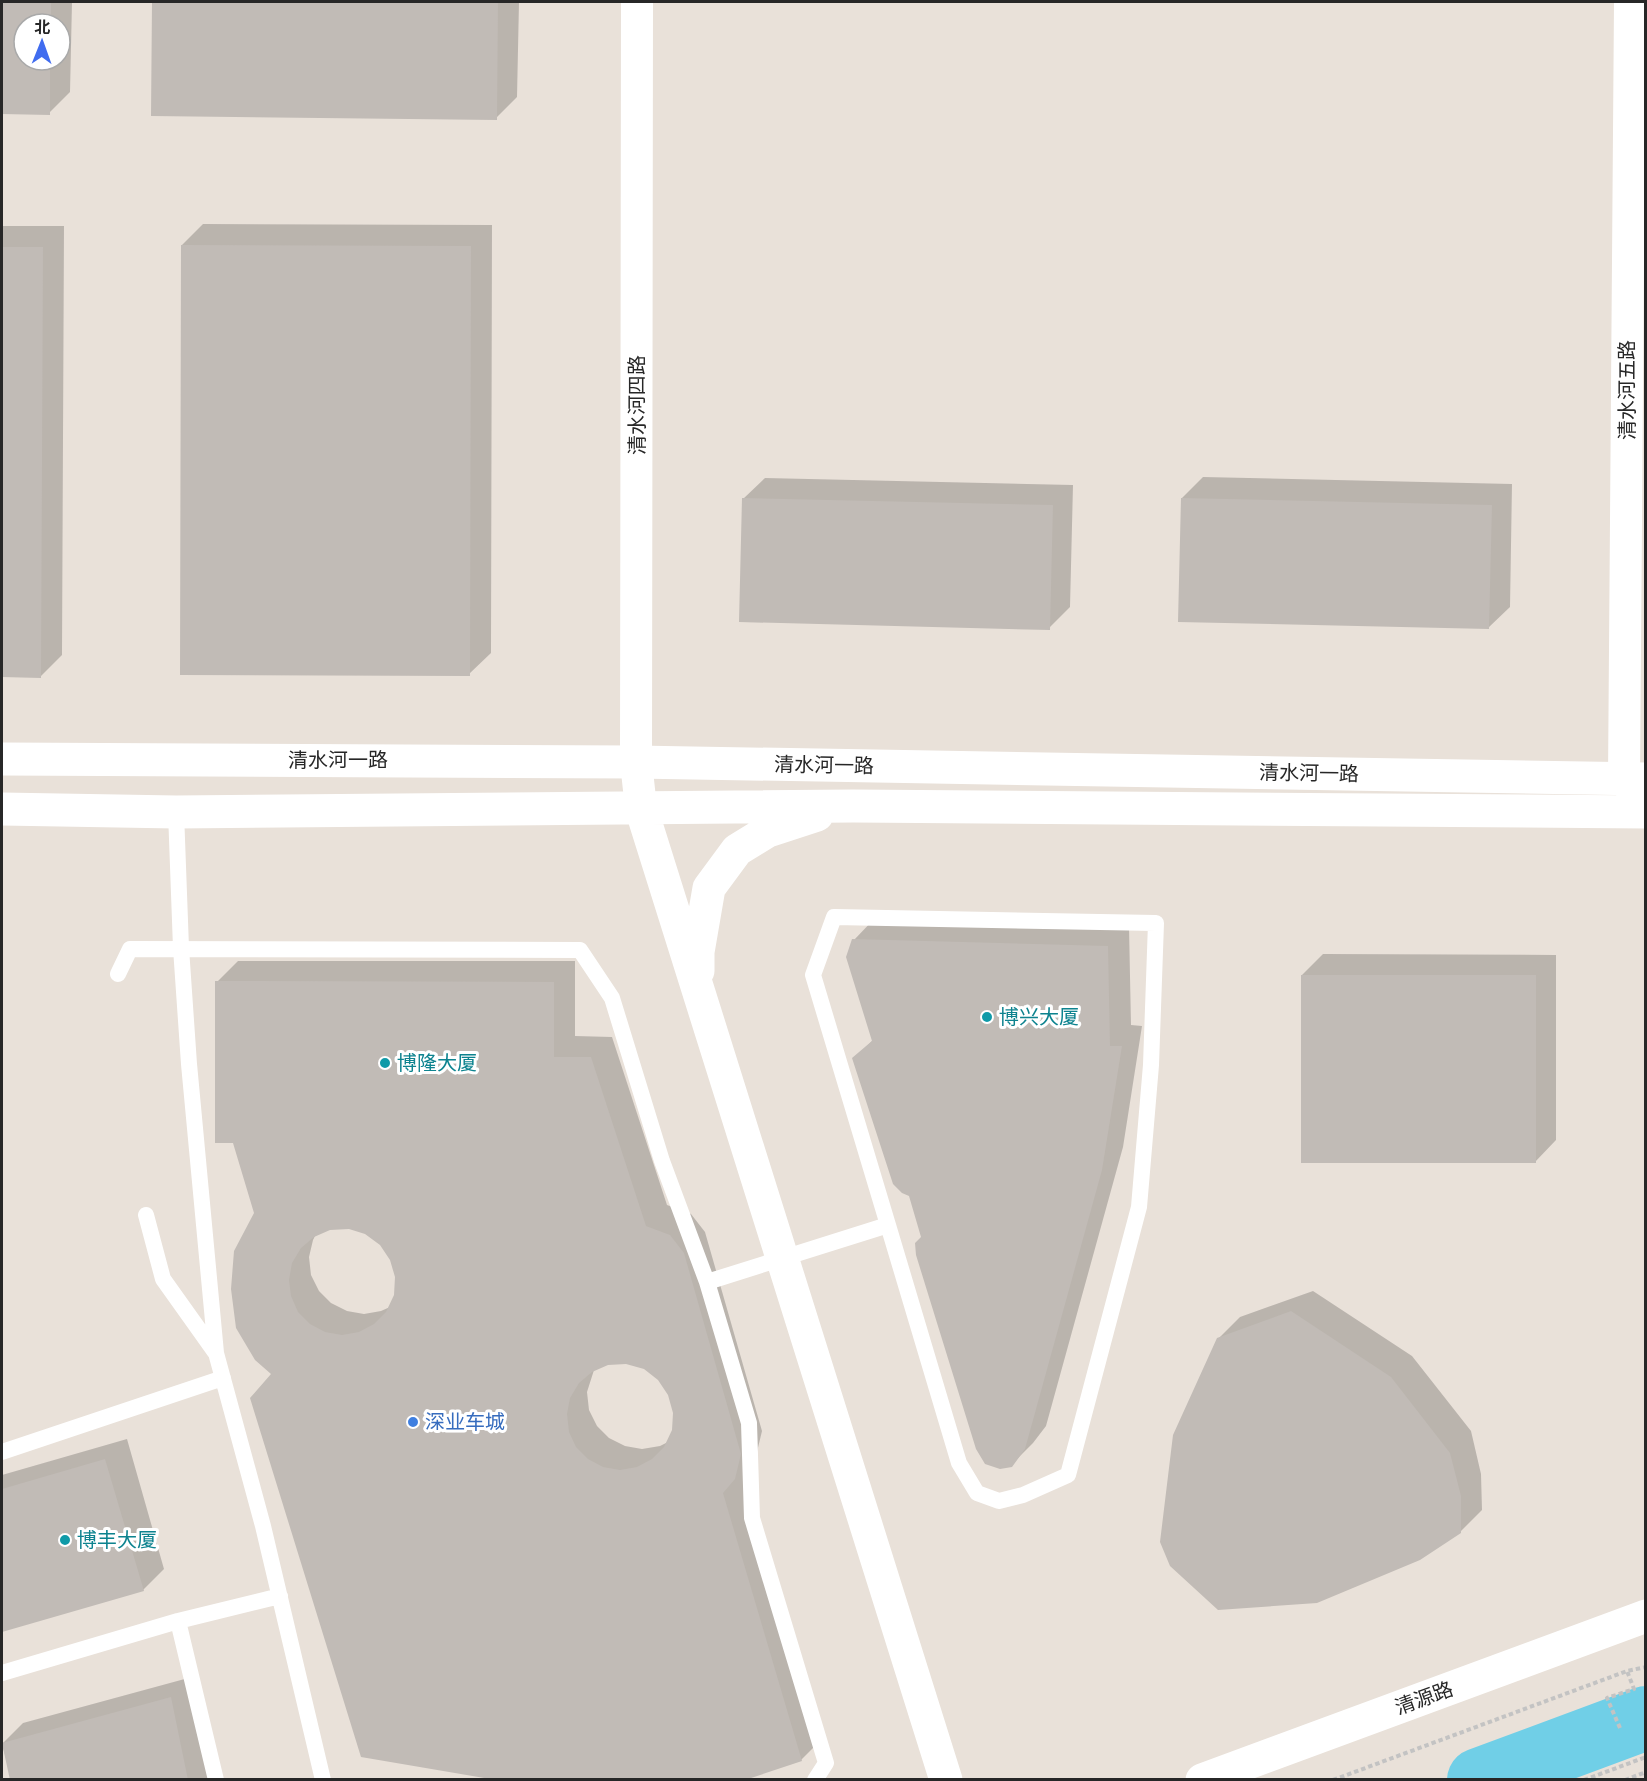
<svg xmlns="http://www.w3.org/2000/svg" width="1647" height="1781" font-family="'Open Sans','Noto Sans SC',sans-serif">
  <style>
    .shadow { fill: #0003; fill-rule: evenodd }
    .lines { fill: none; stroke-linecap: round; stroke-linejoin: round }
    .river { stroke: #70cfe7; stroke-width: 64 }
    .building { fill: #c1bbb6; fill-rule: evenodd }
    .path { stroke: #c3c3c3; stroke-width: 4; stroke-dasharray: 4.5 3; stroke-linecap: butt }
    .service { stroke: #fff; stroke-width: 16 }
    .minor { stroke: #fff; stroke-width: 32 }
    .tertiary { stroke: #fff; stroke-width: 33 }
    .culture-dot { fill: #0f9aa8; stroke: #fff; stroke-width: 2 }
    .shop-dot { fill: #3f7fe0; stroke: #fff; stroke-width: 2 }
    .labels { text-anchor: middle; stroke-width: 6; stroke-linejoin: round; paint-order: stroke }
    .street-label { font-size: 20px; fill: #272727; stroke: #fff }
    .culture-label { font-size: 20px; fill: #0d838f; stroke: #fff; text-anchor: start }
    .shop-label { font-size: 20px; fill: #366cbe; stroke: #fff; text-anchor: start }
  </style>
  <rect width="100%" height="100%" fill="#e9e1d9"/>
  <path class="shadow" d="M2,2H72L70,92L49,113H2ZM24,24H60V60H24Z
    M154,2H519L517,97L496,118L152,114Z
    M203,224L492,225L491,653L469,674L182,245Z
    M2,226H64L62,655L41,676H2Z
    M1203,477L1512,484L1510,607L1488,628L1182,498Z
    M765,478L1073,485L1070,607L1049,628L743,499Z
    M875,918L1129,926L1131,1025L1142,1026L1123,1147L1046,1426L1033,1443L1011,1465L923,1238L910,1194L854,1059L873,1040L854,940Z
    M1323,954L1556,955V1140L1535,1162L1302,975Z
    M238,961H575V1036L612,1037L667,1205L691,1214L705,1232L762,1431L756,1456L743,1470L822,1739L801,1760L273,1374L256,1213L217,982ZM330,1228H349L366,1233L381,1244L392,1259L397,1277L395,1296L390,1307L381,1311L364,1314L347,1311L331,1303L319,1291L311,1275L309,1257L313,1240L316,1234ZM627,1363L645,1368L659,1379L670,1394L674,1413L673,1431L668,1442L660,1446L642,1449L625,1446L609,1438L597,1426L589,1410L587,1392L594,1370L608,1364Z
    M1313,1291L1412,1356L1471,1431L1481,1474L1482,1510L1460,1532L1218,1339L1240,1317Z
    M127,1439L164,1569L143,1590L2,1631V1475Z
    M192,1677L214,1780H12L2,1744L23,1723Z"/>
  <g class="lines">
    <path class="river" d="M1479,1780L1646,1718"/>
  </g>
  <path class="building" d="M2,2H51V24H24V60H50V115L2,114Z
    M152,2H498L497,120L151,116Z
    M181,245L471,246L470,676L180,675Z
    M2,247H43L41,678L2,677Z
    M742,498L1053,505L1050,630L739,622Z
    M1181,498L1492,505L1489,629L1178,622Z
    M852,939L1108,946L1110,1046H1122L1102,1170L1025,1449L1012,1467L1000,1469L985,1464L976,1449L916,1255L915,1243L921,1237L909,1196L902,1193L893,1184L852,1058L872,1041L846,957Z
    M1301,975H1536V1163H1301Z
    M215,981L554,982V1057H591L646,1226L670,1235L684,1253L741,1454L735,1479L723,1493L802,1761L745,1780H496L361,1757L250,1398L271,1374L255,1360L236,1328L231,1289L234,1251L254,1213L233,1143H215ZM349,1229L365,1234L380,1245L390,1260L395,1277L394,1295L386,1312L374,1324L359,1332L342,1335L325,1332L310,1324L298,1312L291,1296L289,1280L292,1263L301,1248L314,1237L330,1230ZM626,1364L644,1369L658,1380L668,1395L673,1413L672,1430L664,1447L652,1459L637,1467L620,1470L603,1467L588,1459L576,1447L569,1432L567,1414L570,1398L579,1383L592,1372L608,1365Z
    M1291,1311L1391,1377L1450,1453L1461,1496V1533L1420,1560L1317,1603L1218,1610L1170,1566L1160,1542L1173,1435L1217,1338Z
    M105,1459L144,1591L2,1632V1489Z
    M171,1697L188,1780H10L2,1743Z"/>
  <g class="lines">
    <path class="path" d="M1620,1728L1607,1698L1634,1689L1627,1671
      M1333,1780L1627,1671L1646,1667
      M1584,1780L1646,1757
      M1625,1780L1646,1772"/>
    <path class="service" d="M176,812L181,948L189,1064L216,1353L263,1526L323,1780
      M118,974L130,949L580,950L612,998L662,1161L707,1282L749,1423L752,1518L826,1763L815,1780
      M146,1215L163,1279L215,1352
      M707,1282L888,1225L813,975L834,917L1156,923L1151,1065L1139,1207L1068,1475L1023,1495L999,1501L977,1493L959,1463L888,1225
      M2,1452L223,1378
      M178,1621L216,1780
      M2,1673L178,1621L280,1596"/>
    <path class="minor" d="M637,2L636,762L641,808
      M1630,2L1624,779L1639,800"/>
    <path class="tertiary" d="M2,759L636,762L1646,779
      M641,808L946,1780
      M2,809L176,812L853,806L1646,812
      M698,971V952L709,888L737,850L768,831L817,815
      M1202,1780L1646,1616"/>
  </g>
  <g class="culture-dot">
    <circle cx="987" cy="1017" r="6"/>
    <circle cx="385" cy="1063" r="6"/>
    <circle cx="65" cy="1540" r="6"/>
  </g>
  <circle class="shop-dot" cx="413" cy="1422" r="6"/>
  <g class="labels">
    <g class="street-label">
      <text transform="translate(1627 390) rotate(-90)" y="7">清水河五路</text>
      <text transform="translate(637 405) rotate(-90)" y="7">清水河四路</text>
      <text x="338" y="767">清水河一路</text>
      <text transform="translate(824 765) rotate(1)" y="7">清水河一路</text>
      <text transform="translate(1309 773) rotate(1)" y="7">清水河一路</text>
      <text transform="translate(1424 1698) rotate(-20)" y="7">清源路</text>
    </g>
    <g class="culture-label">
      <text x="999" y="1024">博兴大厦</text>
      <text x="397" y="1070">博隆大厦</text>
      <text x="77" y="1547">博丰大厦</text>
    </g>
    <g class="shop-label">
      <text x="425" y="1429">深业车城</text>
    </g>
  </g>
  <rect width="1647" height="1781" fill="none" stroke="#272727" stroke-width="6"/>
  <g transform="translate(42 42) rotate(1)"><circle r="28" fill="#ffffff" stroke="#a9a9a9" stroke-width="1.5"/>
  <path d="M0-4.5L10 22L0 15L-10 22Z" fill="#406cef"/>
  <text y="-9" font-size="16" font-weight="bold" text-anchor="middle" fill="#272727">北</text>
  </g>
</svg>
